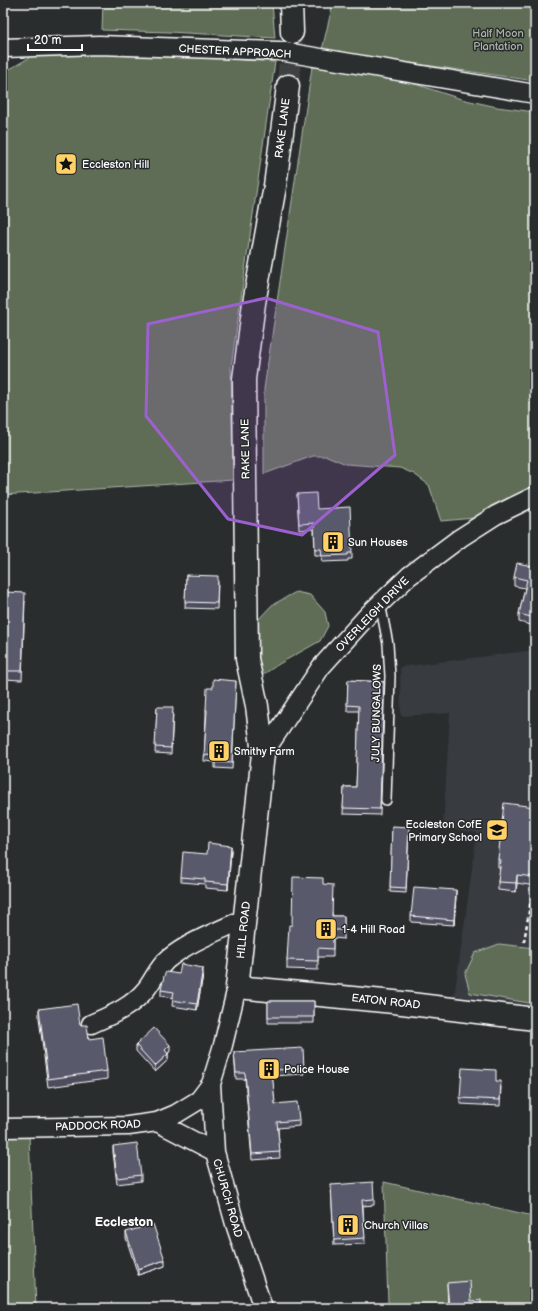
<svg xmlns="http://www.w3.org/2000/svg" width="538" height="1311" font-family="'Balsamiq Sans',sans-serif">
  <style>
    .built { fill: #383a41 }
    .green { fill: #5e6d56; stroke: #aeb6aa }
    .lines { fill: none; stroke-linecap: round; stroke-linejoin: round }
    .secondary-tunnel { stroke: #3f4243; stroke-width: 22; stroke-dasharray: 22 11; stroke-linecap: butt }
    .lane-casing { stroke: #fff; stroke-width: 12 }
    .street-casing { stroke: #fff; stroke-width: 21 }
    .secondary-casing { stroke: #fff; stroke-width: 25 }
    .path { stroke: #fff; stroke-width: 2.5; stroke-dasharray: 4 3; stroke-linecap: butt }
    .lane { stroke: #2a2d2e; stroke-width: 9 }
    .street { stroke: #2a2d2e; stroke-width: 18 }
    .secondary { stroke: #2a2d2e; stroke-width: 22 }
    .wall { fill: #4c4d5d; stroke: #fff }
    .shaded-wall { fill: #3e3f4c; stroke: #fff }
    .building { fill: #585a6c; stroke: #fff }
    .marked { fill: #9c61cf; fill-opacity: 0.2; stroke: #9c61cf; stroke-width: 3; stroke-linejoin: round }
    .labels { text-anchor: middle; stroke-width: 3; stroke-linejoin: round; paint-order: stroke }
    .park-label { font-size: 11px; fill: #aeb6aa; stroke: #2a2d2e }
    .street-label { font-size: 11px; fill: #fff; stroke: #2a2d2e }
    .poi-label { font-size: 11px; fill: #fff; stroke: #2a2d2e; text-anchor: start }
    .quarter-label { font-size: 13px; font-weight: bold; fill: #fff; stroke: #2a2d2e }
  </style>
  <rect width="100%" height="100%" fill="#2a2d2e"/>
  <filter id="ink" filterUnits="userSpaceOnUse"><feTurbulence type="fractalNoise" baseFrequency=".025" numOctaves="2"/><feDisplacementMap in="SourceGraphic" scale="8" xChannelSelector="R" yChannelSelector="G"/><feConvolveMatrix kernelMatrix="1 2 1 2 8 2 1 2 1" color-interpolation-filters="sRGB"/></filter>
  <g filter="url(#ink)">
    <path class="built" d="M535,650V1012L454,998L477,833L443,828L450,713L401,716L400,667Z"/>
    <path class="green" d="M103,3H272L275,38L169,32L102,30Z
      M333,3H535V81L322,50Z
      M92,52L155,54L275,62L231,367L233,480L3,495V71L8,70L34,55Z
      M312,67L377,75L406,81L461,99L497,107L535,112V490L485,517L441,521L429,485L414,474L400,468L346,464L327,456H313L264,474V389Z
      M296,592L310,595L325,612L328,626L320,641L279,664L261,676L255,623L272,605Z
      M499,944L535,948V1001L529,1003L470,993L465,974L475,953Z
      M29,1135L36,1308H3V1136Z
      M384,1182L533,1216L535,1197V1308H298L388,1303Z"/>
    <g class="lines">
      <path class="secondary-tunnel" d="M288,86L292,32"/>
      <g class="lane-casing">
        <path id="lane" d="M380,603L388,644L390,676L386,800"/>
      </g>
      <g class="street-casing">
        <path id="street" d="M3,48L99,45L279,51L535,94
          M263,754L321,667L369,614L409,576L460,538L496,515L535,496
          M91,1024C112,1015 132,1007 147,988C154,979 159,966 168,959C190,941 219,931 244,919
          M211,1084L215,1152L235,1224L263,1308
          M157,1122L215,1152
          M3,1128L128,1126L157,1122L176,1114L199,1100L211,1084L223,1045L237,987"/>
      </g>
      <g class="secondary-casing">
        <path id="secondary" d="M291,3L292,32
          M288,86L275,186L254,303L244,379L247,659L257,706L263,754L237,987L394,1002L535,1019"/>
      </g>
      <path class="path" d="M524,942L532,893"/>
      <use href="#lane" class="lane"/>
      <use href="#street" class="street"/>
      <use href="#secondary" class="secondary"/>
    </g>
    <path class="wall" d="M297,494L317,509L352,553V559H348V561L322,562L321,555H315L314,529L299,530Z
      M535,563V626L519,622V614L525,588L514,586V577L532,566Z
      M186,575L218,582L217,609L185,608Z
      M25,601L22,680L3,679V655Z
      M348,680L384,682L380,815L343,814L344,787H356L359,711H347Z
      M236,681L232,769L215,768V762L204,761L206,716V710L213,688Z
      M157,707L173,713L171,754L155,753Z
      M535,807V886L517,883L516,892L498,890V882L500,868H498V859Z
      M392,826L409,832L406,893L390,892Z
      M231,851L228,890L205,888V884L181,882V877Z
      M323,884L333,916H344V939L333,938V957H318V970L287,969V960L292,925Z
      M456,896L454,925L411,922V916Z
      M179,974H203L197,1010L172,1006L173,998L161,996V990Z
      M268,1001H314V1023H268Z
      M39,1009L80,1025L107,1071V1079L48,1087L39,1018Z
      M136,1045L170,1051L168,1054V1060L155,1072L136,1051Z
      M234,1052L304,1069V1074L272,1076L275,1104L299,1120V1126L278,1128L280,1158L252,1160L245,1079H236Z
      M496,1081L501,1087L500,1106L460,1104V1098Z
      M113,1146L141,1175V1181L117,1184L113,1152Z
      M331,1185L374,1199V1205L363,1206L365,1244L334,1245Z
      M126,1232L165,1266L138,1275L126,1238Z
      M447,1283L471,1301L448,1308Z"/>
    <path class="shaded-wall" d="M231,846V851L228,890V884Z
      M517,875V883L516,892V883Z
      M456,890V896L454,925V920Z
      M203,968V974L197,1010V1004Z
      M170,1045V1051L165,1056V1050Z
      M168,1054V1060L155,1072V1066Z
      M165,1260V1266L138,1275V1269Z"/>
    <path class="building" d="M316,493L317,509L350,507L352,553H348V555L322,556L321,549H315L314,523L299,524L297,494Z
      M533,562L535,563V618L519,614L527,580L514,577L517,563L532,566Z
      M186,575L218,576L217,603L185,602Z
      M5,592L25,593L22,671H3Z
      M213,679L236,681L232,763L215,762L216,756L204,755L207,710H206L207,688H213Z
      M348,680L384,682L380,809L343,808L344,787H356L359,706L347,705Z
      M157,707H173L171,748L155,747Z
      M504,803L535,807V877L517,875L516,883L498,882L501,860L498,859Z
      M392,826L409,827L406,888L390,887Z
      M208,843L231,846L228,884L205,882V879L181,877L183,852L207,854Z
      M293,877L323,878V884L333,885L332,916H344V930H333V949L318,948V961L287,960L289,925H292Z
      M414,887L456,890L454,920L411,916Z
      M181,964L203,968L197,1004L172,1000L174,992L161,990L164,976L166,972L179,974Z
      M268,1001H314V1017H268Z
      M77,1004L80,1025H87L89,1039L103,1037L107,1071L48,1079L39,1009Z
      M154,1028L170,1045L165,1050L168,1054L155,1066L136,1045Z
      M303,1048L304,1069L272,1070L275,1104L297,1102L299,1120L277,1122L280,1152L252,1154L245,1073H236L234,1052Z
      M462,1068L496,1070V1081H501L500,1100L460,1098Z
      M137,1143L141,1175L117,1178L113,1146Z
      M373,1182L374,1199L362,1200L365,1238L334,1240L331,1185Z
      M153,1224L165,1260L138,1269L126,1232Z
      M470,1281L471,1301L481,1300V1308H448H449L447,1283Z"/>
  </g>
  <path class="marked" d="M266,298L378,332L395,455L302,535L228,519L146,416L148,324Z"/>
  <defs>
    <g id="sight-square" transform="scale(1.15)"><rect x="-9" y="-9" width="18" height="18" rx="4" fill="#ffd166" stroke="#2a2d2e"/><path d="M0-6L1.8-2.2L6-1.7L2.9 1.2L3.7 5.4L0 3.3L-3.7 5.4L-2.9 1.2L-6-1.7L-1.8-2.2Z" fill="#111"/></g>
    <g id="building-square" transform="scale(1.15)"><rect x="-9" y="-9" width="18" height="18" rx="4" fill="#ffd166" stroke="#2a2d2e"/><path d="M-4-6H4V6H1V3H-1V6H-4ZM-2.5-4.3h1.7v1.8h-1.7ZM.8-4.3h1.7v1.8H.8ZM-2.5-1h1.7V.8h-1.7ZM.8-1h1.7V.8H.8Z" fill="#111"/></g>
    <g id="school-square" transform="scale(1.15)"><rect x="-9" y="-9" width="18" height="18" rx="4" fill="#ffd166" stroke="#2a2d2e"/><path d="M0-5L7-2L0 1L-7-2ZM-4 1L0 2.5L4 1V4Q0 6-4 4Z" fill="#111"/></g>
  </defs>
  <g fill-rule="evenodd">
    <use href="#sight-square" x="66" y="164"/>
    <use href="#building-square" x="333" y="542"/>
    <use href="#building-square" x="219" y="751"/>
    <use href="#school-square" x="497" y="830"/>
    <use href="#building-square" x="326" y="929"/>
    <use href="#building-square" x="269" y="1069"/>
    <use href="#building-square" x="348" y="1225"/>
  </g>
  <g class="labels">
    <g class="park-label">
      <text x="498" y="37">Half Moon<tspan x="498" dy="13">Plantation</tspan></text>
    </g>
    <g class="street-label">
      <text transform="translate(235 51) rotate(3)" y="4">CHESTER APPROACH</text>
      <text transform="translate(282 128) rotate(-83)" y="4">RAKE LANE</text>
      <text transform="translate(245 449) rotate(-91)" y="4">RAKE LANE</text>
      <text transform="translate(372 614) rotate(-46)" y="4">OVERLEIGH DRIVE</text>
      <text transform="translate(376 713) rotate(-89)" y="4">JULY BUNGALOWS</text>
      <text transform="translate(243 930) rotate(-84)" y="4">HILL ROAD</text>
      <text transform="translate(386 1001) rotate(6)" y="4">EATON ROAD</text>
      <text transform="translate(98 1125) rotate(-2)" y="4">PADDOCK ROAD</text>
      <text transform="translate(228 1198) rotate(74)" y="4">CHURCH ROAD</text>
    </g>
    <g class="poi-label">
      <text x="82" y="168">Eccleston Hill</text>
      <text x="348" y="546">Sun Houses</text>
      <text x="234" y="755">Smithy Farm</text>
      <text x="482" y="828" text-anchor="end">Eccleston CofE<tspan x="482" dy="13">Primary School</tspan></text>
      <text x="342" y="933">1-4 Hill Road</text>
      <text x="284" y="1073">Police House</text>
      <text x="364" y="1229">Church Villas</text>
    </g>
    <g class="quarter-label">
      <text x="124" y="1226">Eccleston</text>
    </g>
  </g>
  <rect width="538" height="1311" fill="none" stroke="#2a2d2e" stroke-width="16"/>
  <rect x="8" y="8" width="522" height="1295" fill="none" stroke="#fff" stroke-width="1.5" filter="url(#ink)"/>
  <path d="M28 44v6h54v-6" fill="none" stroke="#ffffff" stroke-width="2"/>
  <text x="34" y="44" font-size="12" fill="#ffffff" stroke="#2a2d2e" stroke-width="3" paint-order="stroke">20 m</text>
</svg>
